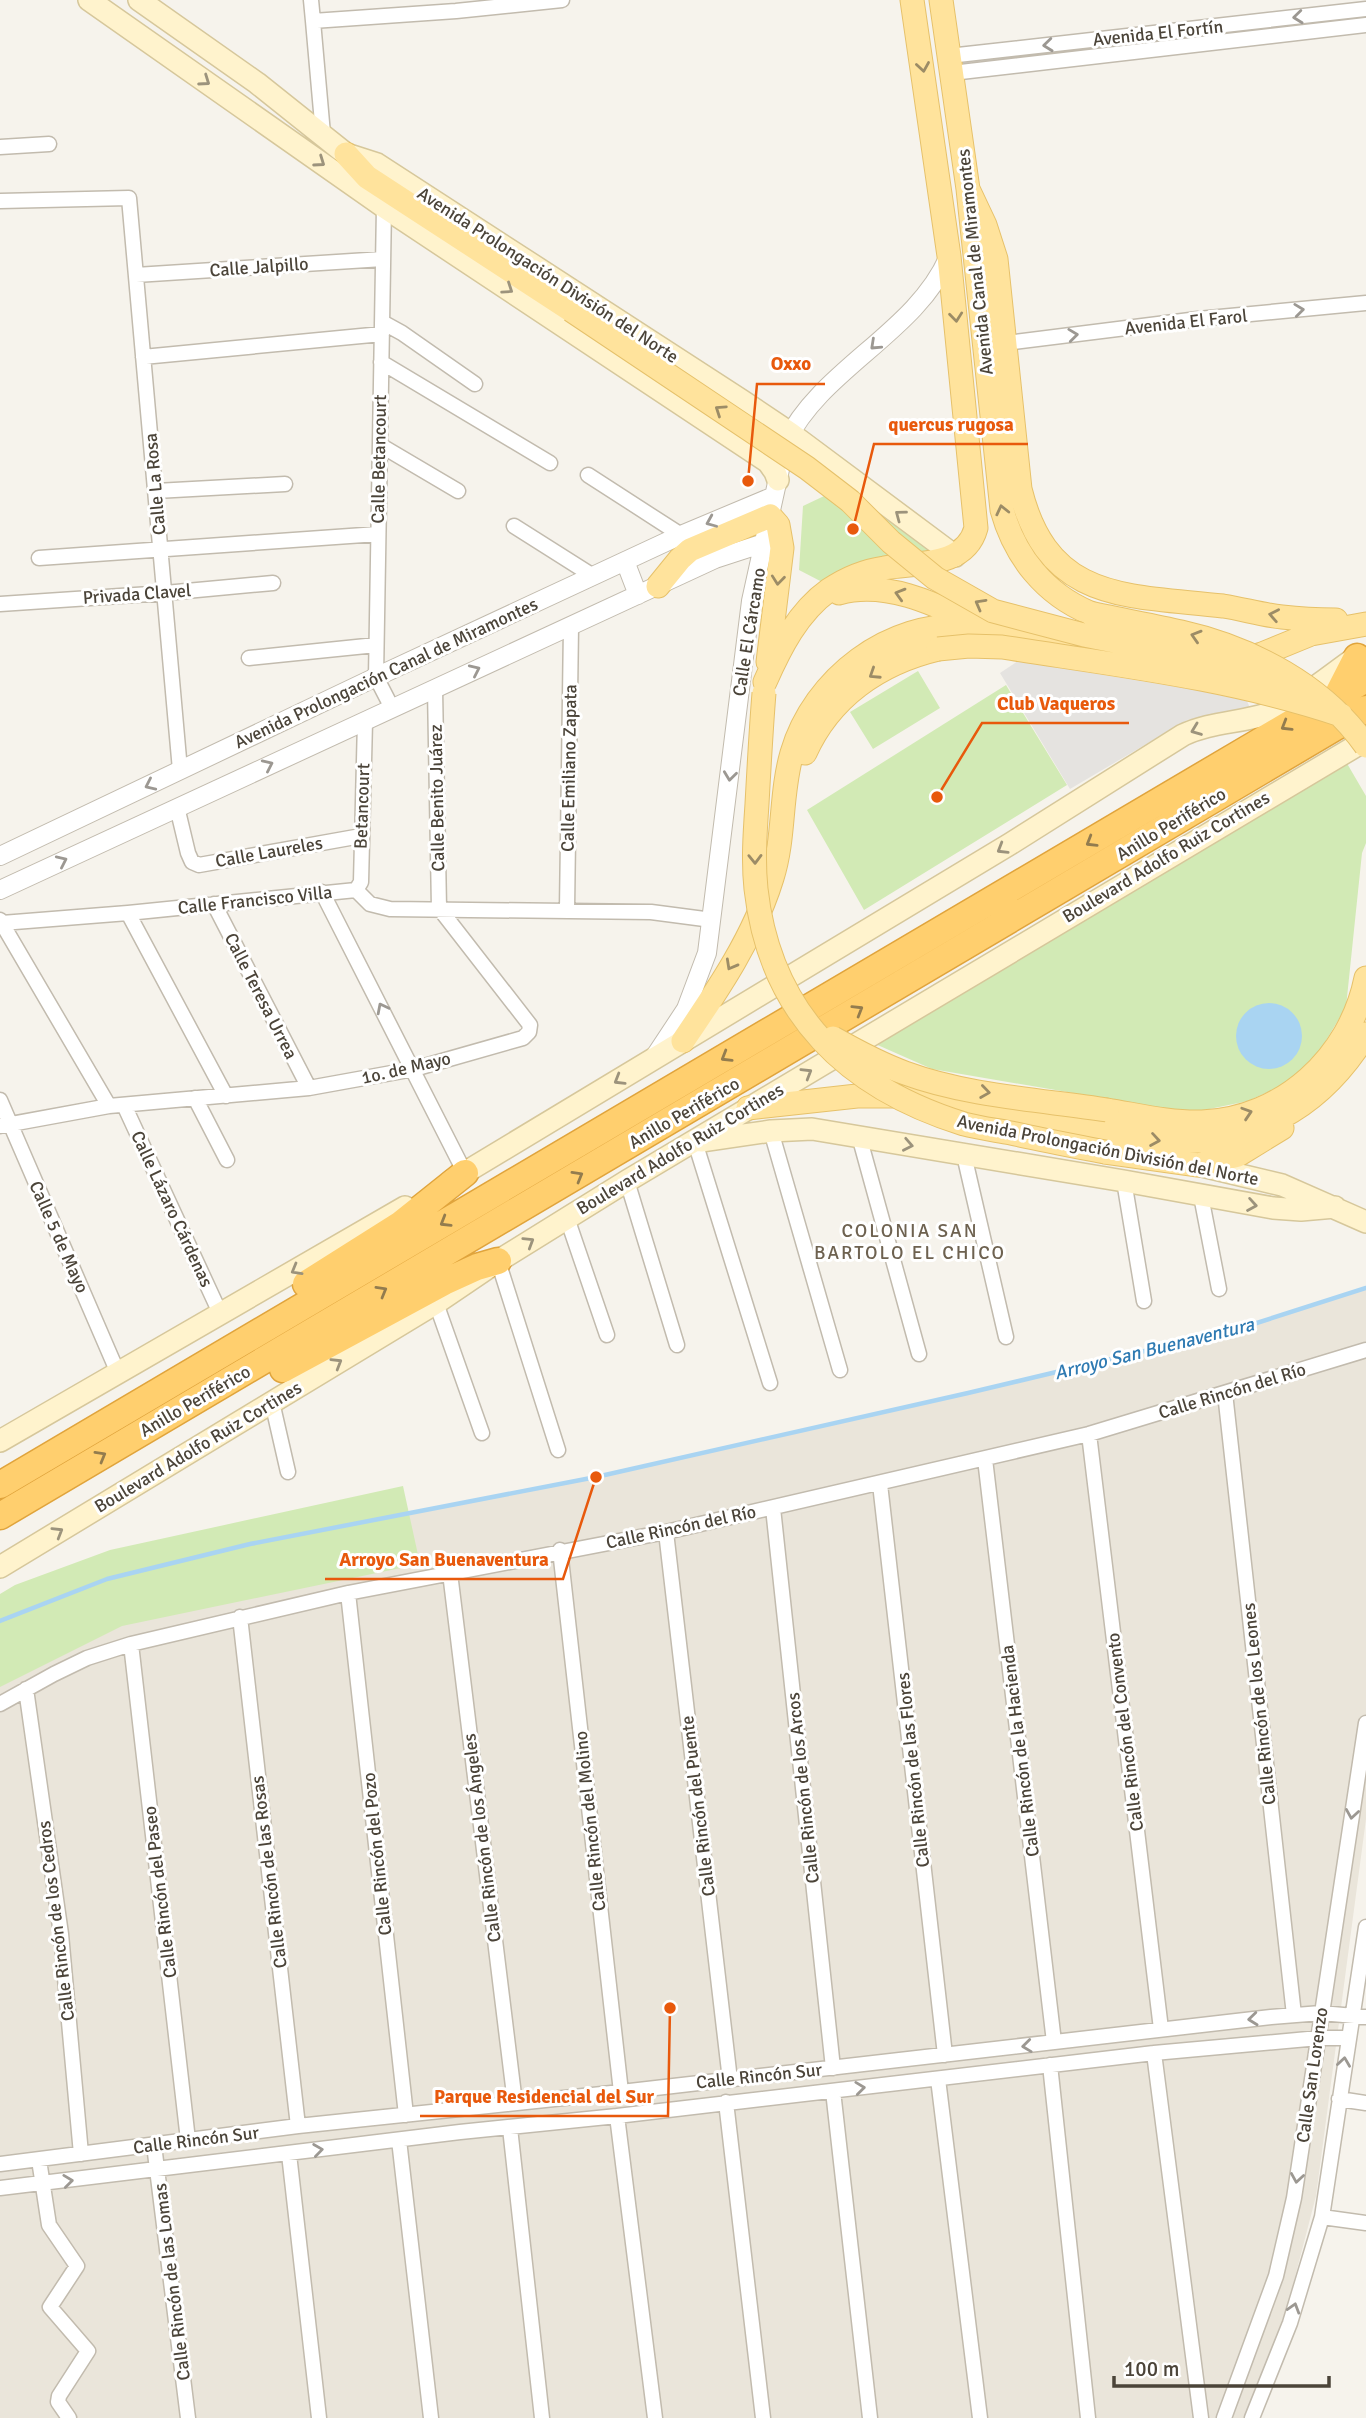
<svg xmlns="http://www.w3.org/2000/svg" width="1366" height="2418" font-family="Signika,sans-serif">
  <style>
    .residential { fill: #eae5da }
    .green { fill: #d2eab5 }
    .parking { fill: #e5e3e0 }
    .water { fill: #a9d4f2 }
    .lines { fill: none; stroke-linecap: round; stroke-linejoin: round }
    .stream { stroke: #a9d4f2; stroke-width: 4.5 }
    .minor-casing { stroke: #c2bbae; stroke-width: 17 }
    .tertiary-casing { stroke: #c2bbae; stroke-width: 20 }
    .secondary-casing { stroke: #d6c79b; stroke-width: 24 }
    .primary-casing { stroke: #e6c16a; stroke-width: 25 }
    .motorway-casing { stroke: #e0a43c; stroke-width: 29 }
    .minor { stroke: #fff; stroke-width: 14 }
    .tertiary { stroke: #fff; stroke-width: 18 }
    .secondary { stroke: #fff3cd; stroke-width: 21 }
    .primary { stroke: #ffe39c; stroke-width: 23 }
    .motorway { stroke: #ffcf6e; stroke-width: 26 }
    .primary-bridge-casing { stroke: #e6c16a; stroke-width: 25; stroke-linecap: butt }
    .primary-bridge { stroke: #ffe39c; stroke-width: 23 }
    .oneway { stroke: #9c9892 }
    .oneway2 { stroke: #9c8c66 }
    .oneway3 { stroke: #9c937c }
    .oneway4 { stroke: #937c4e }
    .labels { text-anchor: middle; stroke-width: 6; stroke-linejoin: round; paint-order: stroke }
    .street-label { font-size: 18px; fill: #4b4439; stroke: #fff }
    .neighbourhood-label { font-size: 19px; letter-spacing: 2px; fill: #6e6250; stroke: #fff }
    .water-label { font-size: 19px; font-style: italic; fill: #2e7ab2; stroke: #fff }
    .leader { fill: none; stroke: #e8590c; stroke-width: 2.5 }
    .callout-dot { fill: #e8590c; stroke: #fff; stroke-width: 2.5 }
    .callout-label { font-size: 19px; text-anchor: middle; font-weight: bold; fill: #e8590c; stroke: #fff; stroke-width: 6; stroke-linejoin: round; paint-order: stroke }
  </style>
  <rect width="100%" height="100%" fill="#f6f3ec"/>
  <path class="residential" d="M1366,1288V1819L1316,2196L1288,2304L1246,2418H0V1621L329,1530L596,1477L968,1393L1241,1328Z"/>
  <path class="green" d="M841,488L933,547L922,558L826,584L799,570L803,506Z
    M918,671L940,708L873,749L850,712Z
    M1006,685L1067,785L864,910L807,810Z
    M1345,760L1366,796V843L1362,853L1346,1007L1321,1049L1287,1083L1248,1101L1190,1113L932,1069L873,1043Z
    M403,1486L420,1564L122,1626L0,1687V1594L15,1585L110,1550Z"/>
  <path class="parking" d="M1018,661L1196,690L1247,701L1250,708L1187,720L1070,789L1000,673Z"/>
  <path class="water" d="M1236 1036a33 33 0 1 1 66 0a33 33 0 1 1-66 0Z"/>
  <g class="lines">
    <path class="stream" d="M0,1621L107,1579L250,1544L596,1477L968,1393L1241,1328L1366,1288"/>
    <g class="minor-casing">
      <path id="minor" d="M311,0L313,21
        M949,56L1366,9
        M952,73L1366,25
        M323,134L313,21L456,11L562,0
        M0,147L49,144
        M0,201L129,198L180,770
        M384,207L376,677L392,708
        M136,275L383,259
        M382,322L402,333L475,384
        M1006,343L1198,319L1366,303
        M143,357L382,334
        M381,362L550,463
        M380,445L458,491
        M588,475L681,535
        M156,491L285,484
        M514,526L593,576
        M39,558L378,534
        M0,604L165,593L273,583
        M249,658L376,645
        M177,807L188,853L192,862L199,865L361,836
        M356,890L361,882L365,721
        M322,892L465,1173
        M214,904L309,1088
        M567,910L571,626
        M128,913L226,1096
        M0,920L109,1106
        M2,923L128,913L356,890L370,904L390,909L651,912L712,920
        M195,1098L227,1160
        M0,1100L118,1373
        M124,1105L220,1313
        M0,1126L109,1106L309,1088L414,1069L523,1038L529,1032L530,1025L439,908L435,689
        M771,1131L840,1370
        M859,1136L919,1354
        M695,1142L770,1383
        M964,1155L1006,1337
        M627,1181L677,1345
        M1124,1181L1144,1301
        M1201,1196L1219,1289
        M567,1218L607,1335
        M498,1261L558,1450
        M436,1303L482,1433
        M1225,1393L1294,2015
        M272,1402L288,1472
        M1089,1434L1161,2029
        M985,1459L1054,2042
        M880,1484L945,2055
        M773,1508L833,2068
        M666,1532L730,2080
        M560,1550L621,2092
        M450,1573L515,2103
        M348,1593L406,2115
        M240,1617L298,2126
        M131,1644L188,2140
        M26,1689L61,1934L81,2154
        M0,1704L54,1674L87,1658L131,1644L348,1593L666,1532L1089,1434L1366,1350
        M1154,2053L1201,2418
        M1050,2065L1088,2418
        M938,2079L980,2418
        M833,2091L870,2418
        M1339,2099L1366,2103
        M726,2102L763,2418
        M617,2116L655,2418
        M510,2128L542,2418
        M399,2140L431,2418
        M154,2145L188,2418
        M289,2154L319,2418
        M39,2160L49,2225L77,2266L50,2307L88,2351L59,2396L58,2402L69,2418
        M0,2164L298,2126L621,2092L1271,2017L1321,2013L1366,2017
        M0,2188L460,2132L617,2116L1154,2053L1319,2038H1348
        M1322,2217L1366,2223
        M1224,2418L1276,2276L1294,2198L1366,1723
        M1252,2418L1290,2323L1322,2217L1366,1927"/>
    </g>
    <g class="tertiary-casing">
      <path id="tertiary" d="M625,561L638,595
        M0,856L376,677L681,535L774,496
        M0,890L715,559L764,543
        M655,1056L686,1009L707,953L751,601L786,442C821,369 917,332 949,256"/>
    </g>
    <g class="secondary-casing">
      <path id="secondary" d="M89,0L384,207L768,462L775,472L778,480
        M139,0L257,83L346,154L377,164L741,400L790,433L955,556
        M701,1141L771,1131L812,1129L1124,1181L1273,1208L1301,1210L1335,1207
        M1198,1165L1282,1185L1366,1222
        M451,1181L1010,844L1183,735C1210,722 1239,723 1267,714C1300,702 1330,675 1358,656
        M0,1441L405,1207
        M0,1567L436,1303L498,1261L627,1181L1366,740"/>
    </g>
    <g class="primary-casing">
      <path id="primary" d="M941,0L968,189L1002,510C1015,557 1045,594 1090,613
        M346,154L367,177L571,310
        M968,189L985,225L996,259L1020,489C1048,603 1127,595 1223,606C1243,609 1262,615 1282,617C1299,619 1318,620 1336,620
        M658,586L680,559L690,550L770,516L778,525L782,548L768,662
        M839,593C884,580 933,603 973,622
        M1239,661L1262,654L1311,634L1366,624
        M765,682C780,648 798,612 829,590C845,579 864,571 884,568C917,562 965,568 976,528L949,256L912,0
        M805,753C830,697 879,663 938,649
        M683,1041C717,991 754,937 772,878C785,837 780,794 792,753C814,678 889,621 968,626C1011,628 1061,642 1104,650
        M748,1108L857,1096H907L1163,1142C1253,1144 1319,1111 1366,1034
        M1107,1110C1138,1115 1170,1123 1202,1122C1283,1119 1350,1057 1366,978
        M1105,1152L1198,1165L1238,1155L1282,1128"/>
    </g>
    <g class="motorway-casing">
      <path id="motorway" d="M1337,696L1357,657
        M306,1284L401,1224L465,1173
        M283,1369L444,1282L477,1267L498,1261
        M0,1485L1366,679
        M0,1516L1366,709"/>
    </g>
    <use href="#minor" class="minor"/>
    <use href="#tertiary" class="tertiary"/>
    <use href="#secondary" class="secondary"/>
    <use href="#primary" class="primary"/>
    <use href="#motorway" class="motorway"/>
    <g class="primary-bridge-casing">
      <path id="primary-bridge" d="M571,310L807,468L850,501L891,542L935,578L993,611L1084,635L1210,660L1258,677L1301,702
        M1090,613C1120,620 1151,625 1181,632C1252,648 1324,686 1366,746
        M938,649L969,646L1002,647C1116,665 1231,678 1341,715
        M764,693C761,730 759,767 757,804C755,833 753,861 756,889C770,1014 848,1088 964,1124C979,1128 995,1130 1011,1133C1042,1140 1074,1146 1105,1152
        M833,1038C856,1051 880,1064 905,1073C967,1096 1042,1100 1107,1110"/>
    </g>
    <use href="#primary-bridge" class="primary-bridge"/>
  </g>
  <defs><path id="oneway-chevron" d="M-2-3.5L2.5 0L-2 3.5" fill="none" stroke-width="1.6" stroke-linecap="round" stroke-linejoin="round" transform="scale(1.75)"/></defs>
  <g class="oneway">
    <use href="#oneway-chevron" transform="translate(1298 17) rotate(174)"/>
    <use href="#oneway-chevron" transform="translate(1048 45) rotate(174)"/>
    <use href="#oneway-chevron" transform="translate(1299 310) rotate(-7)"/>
    <use href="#oneway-chevron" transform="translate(1073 335) rotate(-7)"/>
    <use href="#oneway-chevron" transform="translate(875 345) rotate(137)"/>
    <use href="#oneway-chevron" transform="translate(711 522) rotate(157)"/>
    <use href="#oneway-chevron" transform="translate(475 670) rotate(-25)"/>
    <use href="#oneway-chevron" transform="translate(268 765) rotate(-25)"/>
    <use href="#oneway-chevron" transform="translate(730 776) rotate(97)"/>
    <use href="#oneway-chevron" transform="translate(150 785) rotate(155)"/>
    <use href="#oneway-chevron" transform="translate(62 861) rotate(-25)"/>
    <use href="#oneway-chevron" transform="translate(382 1008) rotate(-117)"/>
    <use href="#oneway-chevron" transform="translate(1352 1814) rotate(99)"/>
    <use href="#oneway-chevron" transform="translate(1253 2019) rotate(174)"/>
    <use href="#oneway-chevron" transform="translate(1027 2046) rotate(173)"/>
    <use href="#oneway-chevron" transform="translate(1344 2062) rotate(-82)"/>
    <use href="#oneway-chevron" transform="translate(860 2088) rotate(-7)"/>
    <use href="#oneway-chevron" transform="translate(318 2150) rotate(-8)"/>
    <use href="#oneway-chevron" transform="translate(1297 2178) rotate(99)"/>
    <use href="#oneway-chevron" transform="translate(68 2181) rotate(-7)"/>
    <use href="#oneway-chevron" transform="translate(1294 2308) rotate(-73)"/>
  </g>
  <g class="oneway2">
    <use href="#oneway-chevron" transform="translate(923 67) rotate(81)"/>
    <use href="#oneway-chevron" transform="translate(956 317) rotate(84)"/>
    <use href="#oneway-chevron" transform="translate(720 410) rotate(-146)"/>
    <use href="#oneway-chevron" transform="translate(1002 510) rotate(-103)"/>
    <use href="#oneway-chevron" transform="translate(778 580) rotate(96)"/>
    <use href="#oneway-chevron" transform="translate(900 594) rotate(-164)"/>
    <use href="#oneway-chevron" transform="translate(980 604) rotate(-151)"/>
    <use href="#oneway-chevron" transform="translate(1274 615) rotate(-169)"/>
    <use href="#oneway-chevron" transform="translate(1196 636) rotate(-163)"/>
    <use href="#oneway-chevron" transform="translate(874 674) rotate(147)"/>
    <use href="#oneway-chevron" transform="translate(755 859) rotate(89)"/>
    <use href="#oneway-chevron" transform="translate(731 965) rotate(119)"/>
    <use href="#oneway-chevron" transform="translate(985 1092) rotate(8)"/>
    <use href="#oneway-chevron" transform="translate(1247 1113) rotate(-18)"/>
    <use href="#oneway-chevron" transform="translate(1155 1140) rotate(9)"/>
  </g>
  <g class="oneway3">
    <use href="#oneway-chevron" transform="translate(205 81) rotate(35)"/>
    <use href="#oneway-chevron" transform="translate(320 162) rotate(35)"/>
    <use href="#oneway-chevron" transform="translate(508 289) rotate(34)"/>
    <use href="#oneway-chevron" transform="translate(900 515) rotate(-143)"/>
    <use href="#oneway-chevron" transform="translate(1196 730) rotate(159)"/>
    <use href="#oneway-chevron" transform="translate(1002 849) rotate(149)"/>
    <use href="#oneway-chevron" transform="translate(807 1073) rotate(-31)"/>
    <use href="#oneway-chevron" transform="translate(619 1080) rotate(149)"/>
    <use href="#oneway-chevron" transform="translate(908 1145) rotate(11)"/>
    <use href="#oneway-chevron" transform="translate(1252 1205) rotate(10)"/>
    <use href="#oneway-chevron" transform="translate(529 1242) rotate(-32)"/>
    <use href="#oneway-chevron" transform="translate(296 1270) rotate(150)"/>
    <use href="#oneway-chevron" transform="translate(337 1363) rotate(-31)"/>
    <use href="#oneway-chevron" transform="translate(58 1532) rotate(-31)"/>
  </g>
  <g class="oneway4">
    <use href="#oneway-chevron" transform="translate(1286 726) rotate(149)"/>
    <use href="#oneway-chevron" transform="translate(1091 842) rotate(149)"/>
    <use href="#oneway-chevron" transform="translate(858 1010) rotate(-31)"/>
    <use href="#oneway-chevron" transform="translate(726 1057) rotate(149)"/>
    <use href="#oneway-chevron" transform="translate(578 1176) rotate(-30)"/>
    <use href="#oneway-chevron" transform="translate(445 1222) rotate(149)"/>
    <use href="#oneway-chevron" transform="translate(382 1291) rotate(-30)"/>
    <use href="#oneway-chevron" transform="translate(101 1456) rotate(-30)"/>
  </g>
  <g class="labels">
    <g class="street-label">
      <text transform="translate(1158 33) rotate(-6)" y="6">Avenida El Fortín</text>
      <text transform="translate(975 262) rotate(-96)" y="6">Avenida Canal de Miramontes</text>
      <text transform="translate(259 267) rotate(-4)" y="6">Calle Jalpillo</text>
      <text transform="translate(548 275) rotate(33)" y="6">Avenida Prolongación División del Norte</text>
      <text transform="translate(1186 322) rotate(-6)" y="6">Avenida El Farol</text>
      <text transform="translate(379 459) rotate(-89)" y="6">Calle Betancourt</text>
      <text transform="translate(155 484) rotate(-95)" y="6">Calle La Rosa</text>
      <text transform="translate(137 594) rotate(-4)" y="6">Privada Clavel</text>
      <text transform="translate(749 632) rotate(-81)" y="6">Calle El Cárcamo</text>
      <text transform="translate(386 673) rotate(-25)" y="6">Avenida Prolongación Canal de Miramontes</text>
      <text transform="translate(569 768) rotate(-89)" y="6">Calle Emiliano Zapata</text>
      <text transform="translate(437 798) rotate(-91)" y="6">Calle Benito Juárez</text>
      <text transform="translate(362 806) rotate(-88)" y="6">Betancourt</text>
      <text transform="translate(1171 824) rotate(-31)" y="6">Anillo Periférico</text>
      <text transform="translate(269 852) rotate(-10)" y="6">Calle Laureles</text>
      <text transform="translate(1166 857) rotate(-31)" y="6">Boulevard Adolfo Ruiz Cortines</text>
      <text transform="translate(255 900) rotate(-6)" y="6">Calle Francisco Villa</text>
      <text transform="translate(261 996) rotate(63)" y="6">Calle Teresa Urrea</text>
      <text transform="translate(406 1068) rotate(-13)" y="6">1o. de Mayo</text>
      <text transform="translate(684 1113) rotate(-30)" y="6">Anillo Periférico</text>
      <text transform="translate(680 1149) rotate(-31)" y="6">Boulevard Adolfo Ruiz Cortines</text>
      <text transform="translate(1108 1150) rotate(11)" y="6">Avenida Prolongación División del Norte</text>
      <text transform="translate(172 1209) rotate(65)" y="6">Calle Lázaro Cárdenas</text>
      <text transform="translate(59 1237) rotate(66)" y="6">Calle 5 de Mayo</text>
      <text transform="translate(1232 1391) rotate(-17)" y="6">Calle Rincón del Río</text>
      <text transform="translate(195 1401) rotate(-30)" y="6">Anillo Periférico</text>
      <text transform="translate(198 1447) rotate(-31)" y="6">Boulevard Adolfo Ruiz Cortines</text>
      <text transform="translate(681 1527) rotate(-12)" y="6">Calle Rincón del Río</text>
      <text transform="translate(1259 1704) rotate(-96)" y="6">Calle Rincón de los Leones</text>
      <text transform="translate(1125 1732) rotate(-97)" y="6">Calle Rincón del Convento</text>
      <text transform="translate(1020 1751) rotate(-97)" y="6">Calle Rincón de la Hacienda</text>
      <text transform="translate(913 1770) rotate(-96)" y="6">Calle Rincón de las Flores</text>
      <text transform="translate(803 1788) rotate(-96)" y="6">Calle Rincón de los Arcos</text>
      <text transform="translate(698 1806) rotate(-97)" y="6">Calle Rincón del Puente</text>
      <text transform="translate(590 1821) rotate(-96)" y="6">Calle Rincón del Molino</text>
      <text transform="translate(482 1838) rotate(-97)" y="6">Calle Rincón de los Ángeles</text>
      <text transform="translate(377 1854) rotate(-96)" y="6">Calle Rincón del Pozo</text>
      <text transform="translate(269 1872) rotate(-97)" y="6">Calle Rincón de las Rosas</text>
      <text transform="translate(160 1892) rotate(-97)" y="6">Calle Rincón del Paseo</text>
      <text transform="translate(56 1921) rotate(-97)" y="6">Calle Rincón de los Cedros</text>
      <text transform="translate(1312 2075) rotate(-82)" y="6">Calle San Lorenzo</text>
      <text transform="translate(759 2076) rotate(-6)" y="6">Calle Rincón Sur</text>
      <text transform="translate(196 2140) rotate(-7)" y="6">Calle Rincón Sur</text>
      <text transform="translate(172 2282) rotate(-97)" y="6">Calle Rincón de las Lomas</text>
    </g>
    <g class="neighbourhood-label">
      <text x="910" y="1237">COLONIA SAN<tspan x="910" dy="22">BARTOLO EL CHICO</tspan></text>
    </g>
    <g class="water-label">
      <text transform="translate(1154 1348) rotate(-14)" y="7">Arroyo San Buenaventura</text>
    </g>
  </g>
  <path class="leader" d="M748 481L757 384H825M853 529L874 444H1028M937 797L982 723H1129M596 1477L563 1579H325M670 2008L668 2116H420"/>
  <g class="callout-dot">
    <circle cx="748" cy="481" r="7"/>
    <circle cx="853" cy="529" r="7"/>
    <circle cx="937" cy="797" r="7"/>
    <circle cx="596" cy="1477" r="7"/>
    <circle cx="670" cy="2008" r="7"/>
  </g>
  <g class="callout-label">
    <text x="791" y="370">Oxxo</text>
    <text x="951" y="431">quercus rugosa</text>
    <text x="1056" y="710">Club Vaqueros</text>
    <text x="444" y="1566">Arroyo San Buenaventura</text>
    <text x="544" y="2103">Parque Residencial del Sur</text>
  </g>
  <path d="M1114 2376v10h215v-10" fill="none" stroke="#4b4439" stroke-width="3.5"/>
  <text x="1124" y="2376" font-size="21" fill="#4b4439" stroke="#ffffff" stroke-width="5" paint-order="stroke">100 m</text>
</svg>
